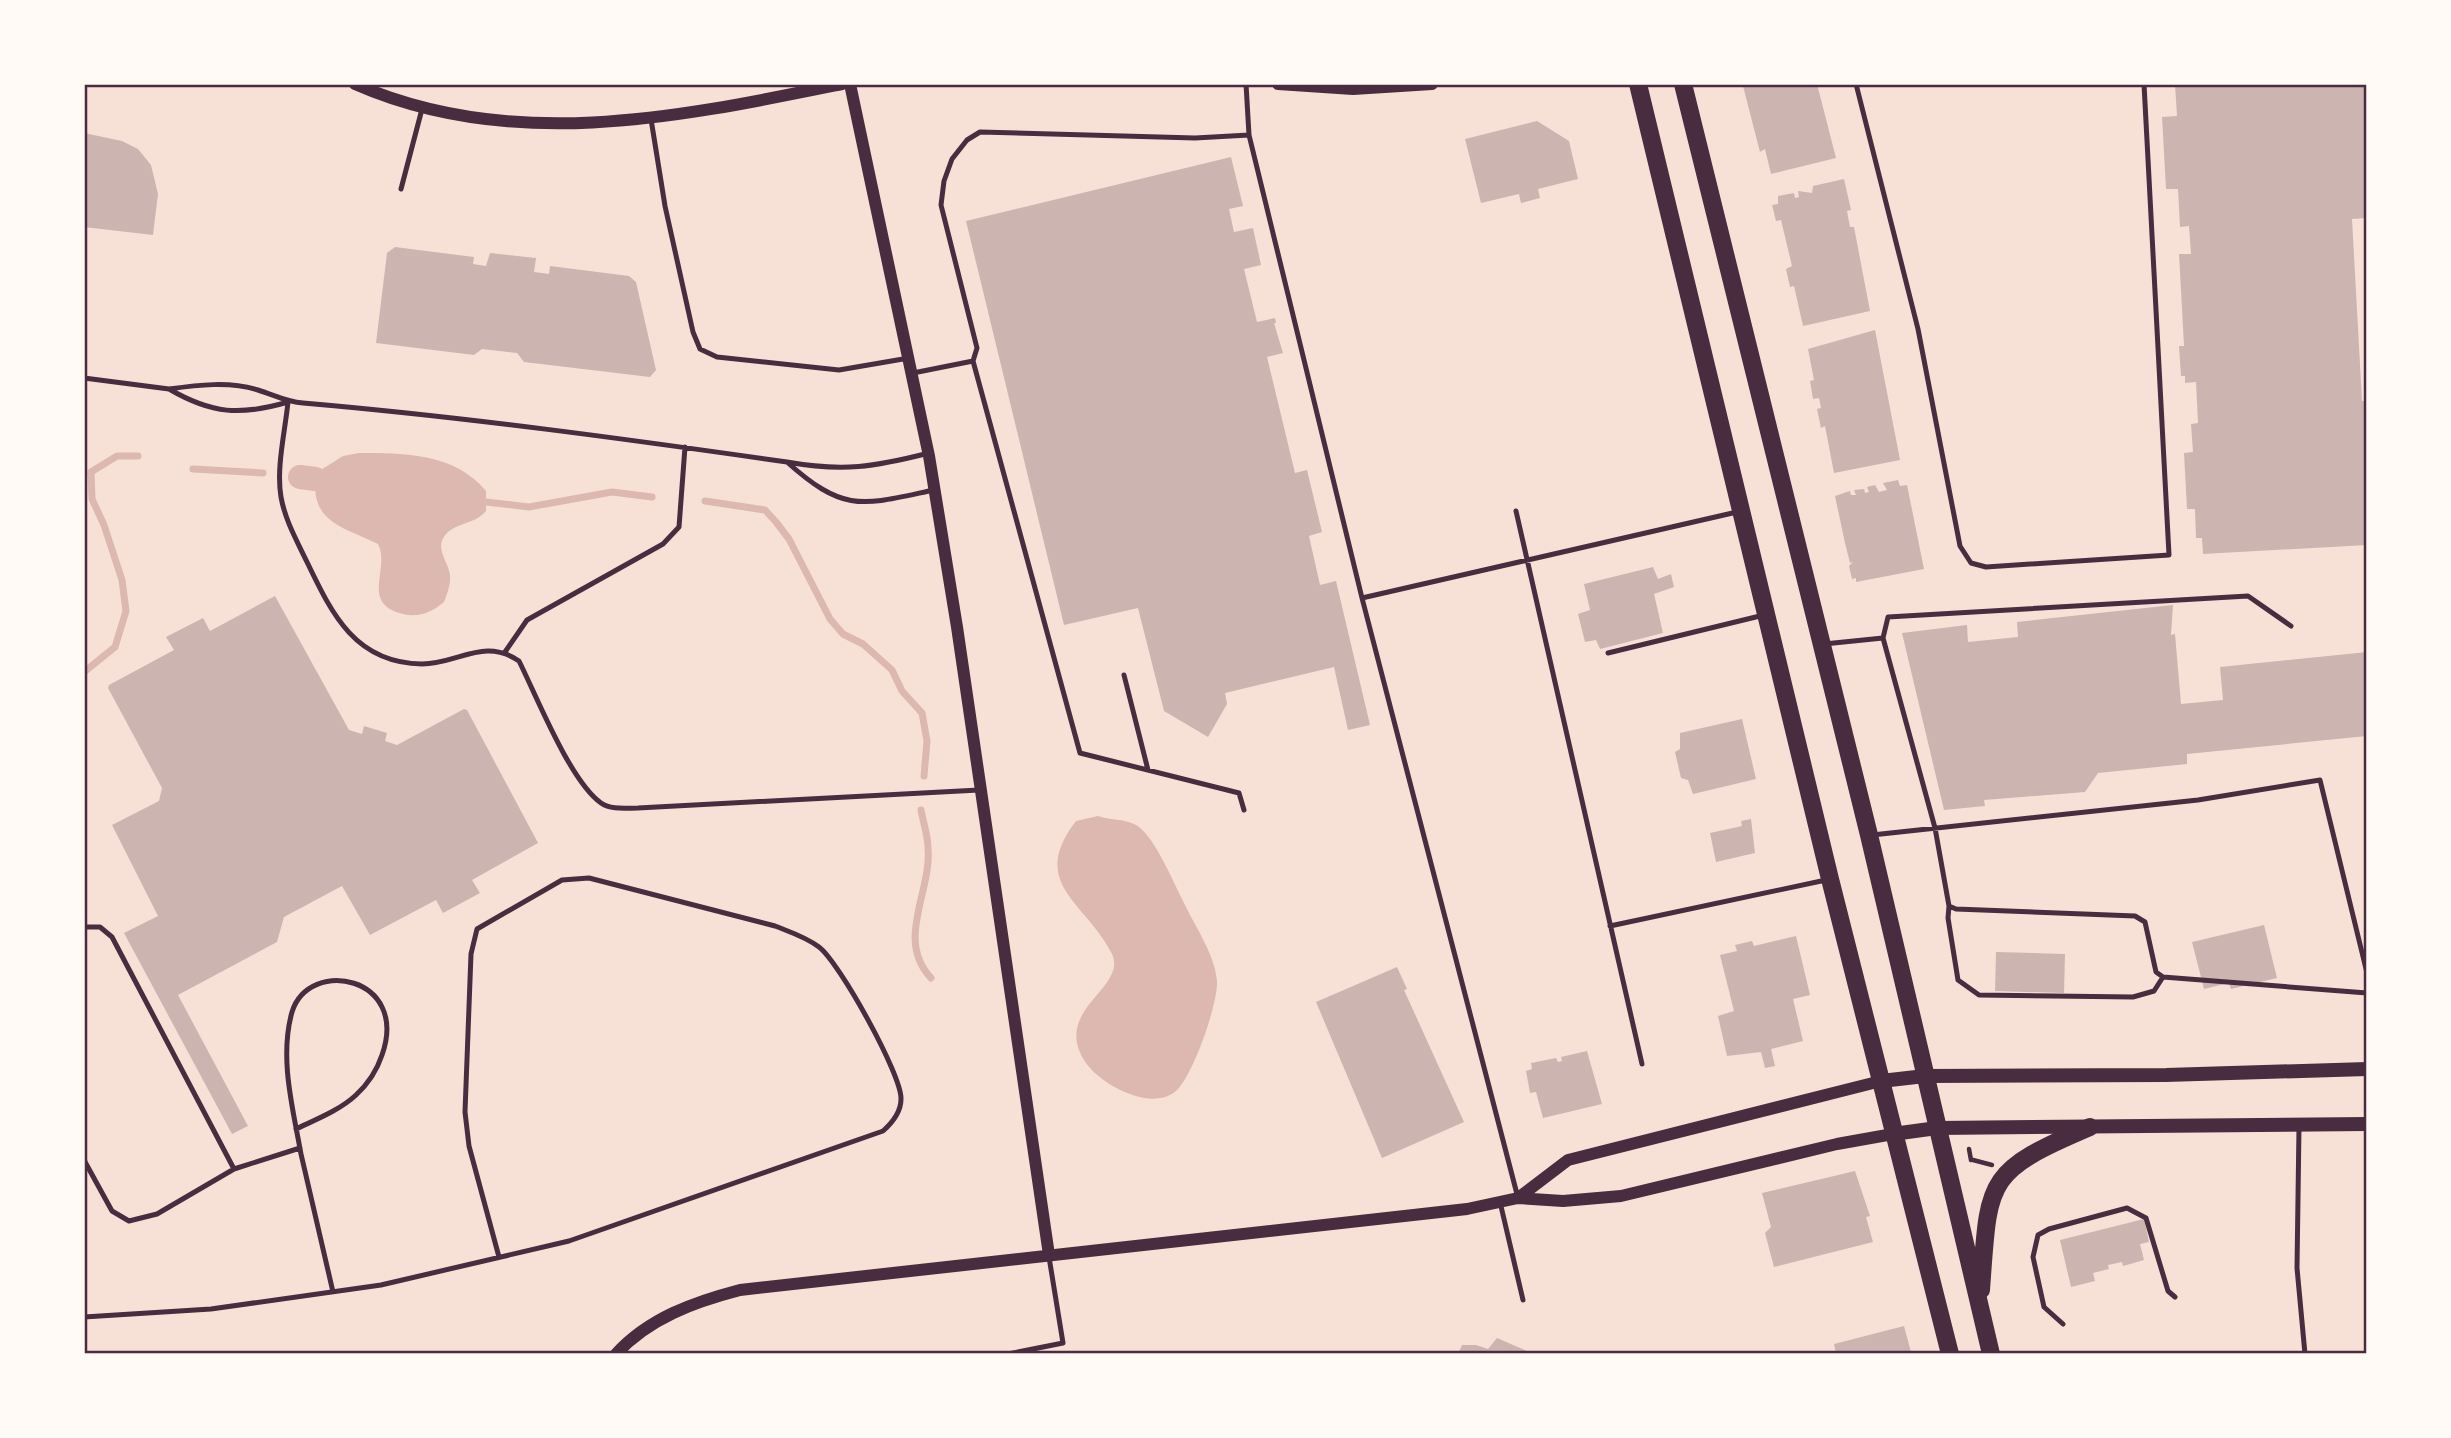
<svg xmlns="http://www.w3.org/2000/svg" width="2451" height="1438" font-family="'Nunito Sans',sans-serif">
  <style>
    .water { fill: #dcb8b0 }
    .lines { fill: none; stroke-linecap: round; stroke-linejoin: round }
    .stream { stroke: #dcb8b0; stroke-width: 7 }
    .canal { stroke: #dcb8b0; stroke-width: 24 }
    .building { fill: #ccb4b1 }
    .path { stroke: #4a2c40; stroke-width: 4.5 }
    .service { stroke: #4a2c40; stroke-width: 5 }
    .tertiary { stroke: #4a2c40; stroke-width: 12 }
    .secondary { stroke: #4a2c40; stroke-width: 14 }
    .primary { stroke: #4a2c40; stroke-width: 18 }
    .neatline { fill: none; stroke: #4a2c40; stroke-width: 2.5 }
  </style>
  <rect width="100%" height="100%" fill="#f7e1d7"/>
  <path class="water" d="M359,453C404,453 455,453 486,491V511C475,524 459,522 447,533C433,547 448,560 450,575C451,584 447,594 444,602C432,612 419,618 403,614C359,603 391,569 378,544C342,526 309,523 316,473L343,456Z
    M1098,816C1109,820 1124,819 1134,824C1152,831 1173,881 1182,899C1193,923 1215,954 1217,981C1218,1004 1194,1072 1178,1089C1154,1114 1101,1085 1086,1063C1049,1009 1131,988 1111,952C1085,902 1028,883 1076,821Z"/>
  <g class="lines">
    <path class="stream" d="M193,469L263,473
      M705,501L765,510L776,522L789,539L830,619L843,634L863,644L892,670L902,691L922,713L927,741L924,776
      M486,502L529,507L612,492L652,497
      M84,672L115,647L126,611L122,580L104,525L92,499L91,472L117,456H138
      M921,810C923,822 928,835 928,848C932,891 895,940 931,978"/>
    <path class="canal" d="M300,477L315,479"/>
  </g>
  <path class="building" d="M1752,84H1817L1836,158L1771,174L1765,149L1760,152L1743,86Z
    M2175,84H2367V218L2352,219L2362,401H2367V545L2203,554L2202,538H2196L2195,509H2187L2184,453L2193,452L2191,424L2198,423L2196,382L2185,383V376H2181L2179,346H2184L2179,254H2191L2189,226L2180,227L2178,189H2166L2162,117L2177,116Z
    M1537,121L1569,141L1578,179L1538,189L1540,198L1521,203L1519,194L1481,203L1465,139Z
    M84,133L122,141L138,149L151,165L158,194L153,235L84,227Z
    M1231,157L1243,206L1229,209L1234,232L1253,228L1261,265L1244,269L1257,322L1275,318L1276,323H1274L1283,353L1267,357L1295,473L1307,470L1322,532L1309,536L1320,585L1336,581L1370,725L1348,730L1334,667L1225,693L1227,704L1208,737L1164,711L1138,608L1064,625L966,221Z
    M1844,179L1851,210L1847,211L1850,227H1854L1870,311L1803,326L1794,286L1790,287L1786,269L1792,266L1781,220L1776,221L1772,205L1778,204V196L1794,193L1795,198L1799,197L1798,191L1812,193L1813,186Z
    M395,247L474,257L473,264L486,266L490,253L536,258L534,272L549,274L550,266L629,276L636,282L656,370L650,377L524,362L517,353L482,349L474,355L376,343L387,253Z
    M1875,330L1900,460L1834,473L1825,426L1821,428L1817,409L1821,408L1819,398L1813,399L1810,381L1814,380L1808,349Z
    M1898,480L1900,486L1907,485L1924,569L1856,582V578L1852,579L1849,566L1853,562L1850,563L1845,543L1835,496L1850,491L1851,495H1856L1854,490L1864,489L1865,493L1869,492L1867,487L1875,485L1879,492L1887,490L1883,483Z
    M1653,567L1658,579L1671,574L1674,587L1654,594L1663,633L1600,649L1596,640L1585,642L1578,614L1590,610L1584,584Z
    M275,596L349,730L362,734L364,726L387,733L385,741L397,745L464,709L467,710L538,843L472,880L480,893L443,913L436,900L370,935L342,886L284,917L277,942L178,995L248,1126L232,1134L124,933L158,916L112,825L159,801L162,788L108,688L109,685L174,650L166,637L203,618L210,631Z
    M2173,605L2171,635L2175,634L2181,704L2223,700L2220,667L2367,652V736L2187,754V764L2098,773L2085,792L1984,800L1985,806L1944,810L1902,633L1967,625L1968,642L2018,637L2017,622Z
    M1742,719L1756,779L1693,794L1688,780L1681,778L1675,752L1680,749V733Z
    M1751,819L1755,853L1716,862L1710,833L1742,826L1741,821Z
    M2264,925L2277,978L2231,989L2229,983L2204,989L2192,942Z
    M1796,936L1810,995L1793,999L1803,1041L1771,1049L1775,1066L1765,1068L1761,1052L1727,1056L1718,1016L1734,1011L1720,955L1737,951L1735,945L1752,941L1754,946Z
    M1996,952L2065,954L2064,993L1995,991Z
    M1397,967L1407,989L1404,990L1464,1122L1382,1158L1316,1002Z
    M1587,1051L1602,1104L1543,1118L1536,1092L1530,1093L1526,1071L1532,1069L1531,1063L1556,1058L1558,1062L1562,1061L1561,1057Z
    M1855,1171L1870,1216L1866,1217L1873,1242L1774,1267L1765,1233L1771,1227L1762,1193Z
    M2144,1219L2149,1242L2140,1244L2144,1260L2123,1266L2122,1262L2108,1265L2109,1269L2093,1273L2095,1281L2071,1287L2060,1240Z
    M1904,1326L1911,1352L1836,1354L1834,1344Z
    M1497,1338L1534,1354H1458L1462,1345H1476L1488,1349Z"/>
  <g class="lines">
    <path class="path" d="M1969,1149L1971,1160
      M1973,1160L1992,1165"/>
    <path class="service" d="M1246,84L1249,135L1304,360L1362,598L1518,1198
      M1856,84L1918,329L1960,546L1971,563L1986,567L2169,555L2144,84
      M651,119L665,206L693,332L700,349L717,357L839,370L909,358
      M401,189L422,109
      M973,361L1080,753L1239,793L1244,810
      M913,373L973,361L977,348L941,205L944,181L952,159L967,140L980,132L1195,138L1249,135
      M84,378L169,389
      M288,402C285,432 276,468 281,497C285,520 297,541 307,562C332,614 355,663 422,664C458,664 484,637 519,661C537,697 570,781 601,803C611,810 625,808 638,808L979,790
      M288,402C240,416 212,414 169,389C197,385 230,381 258,390C274,395 286,402 303,403C465,417 626,439 787,462
      M929,453C874,467 843,472 787,462C845,514 863,505 934,490
      M1516,511L1642,1064
      M1362,598L1737,512
      M1883,638L1888,617L2248,596L2291,626
      M1824,644L1883,638L1935,828L1949,906L1956,909L2135,916L2145,922L2156,972L2163,977L2367,993
      M505,652L527,620L663,544L679,527L685,447
      M1608,653L1764,615
      M1124,675L1148,770
      M1872,835L2198,800L2320,780L2367,973
      M1949,906L1948,918L1958,980L1979,995L2133,997L2154,991L2163,977
      M1610,926L1826,880
      M84,927H100L112,937L234,1169
      M2299,1127L2297,1268L2305,1354
      M296,1129C317,1119 340,1110 356,1095C368,1084 377,1070 382,1055C410,976 309,957 292,1012C279,1058 293,1109 301,1154L333,1292
      M84,1160L112,1211L129,1221L157,1214L234,1169L300,1148
      M1500,1202L1523,1300
      M84,1317L211,1309L381,1285L569,1241L883,1131C892,1123 901,1111 901,1099C902,1075 839,962 819,947C806,937 790,932 775,926L589,878L562,880L477,929L471,954L465,1112L469,1146L499,1257
      M2063,1324L2044,1307L2033,1257L2038,1235L2049,1229L2127,1208L2146,1218L2168,1291L2175,1297
      M1008,1354L1063,1343L1049,1257"/>
    <path class="tertiary" d="M355,84C512,153 680,117 842,84
      M850,84L929,456L957,627L1049,1255
      M1278,84L1353,89L1432,84
      M1518,1198L1568,1160L1881,1081
      M616,1354C649,1318 694,1302 740,1290L1467,1209L1518,1198L1563,1201L1621,1196L1837,1144L1893,1134"/>
    <path class="secondary" d="M1881,1081L1925,1076L2166,1075L2367,1069
      M1893,1134L1937,1128L2367,1124"/>
    <path class="primary" d="M1638,84L1830,879L1950,1354
      M1683,84L1869,835L1991,1354
      M1981,1290C1989,1180 1984,1172 2090,1127"/>
  </g>
  <rect width="2451" height="1438" fill="none" stroke="#fffaf5" stroke-width="172"/>
  <rect x="86" y="86" width="2279" height="1266" class="neatline"/>
</svg>
